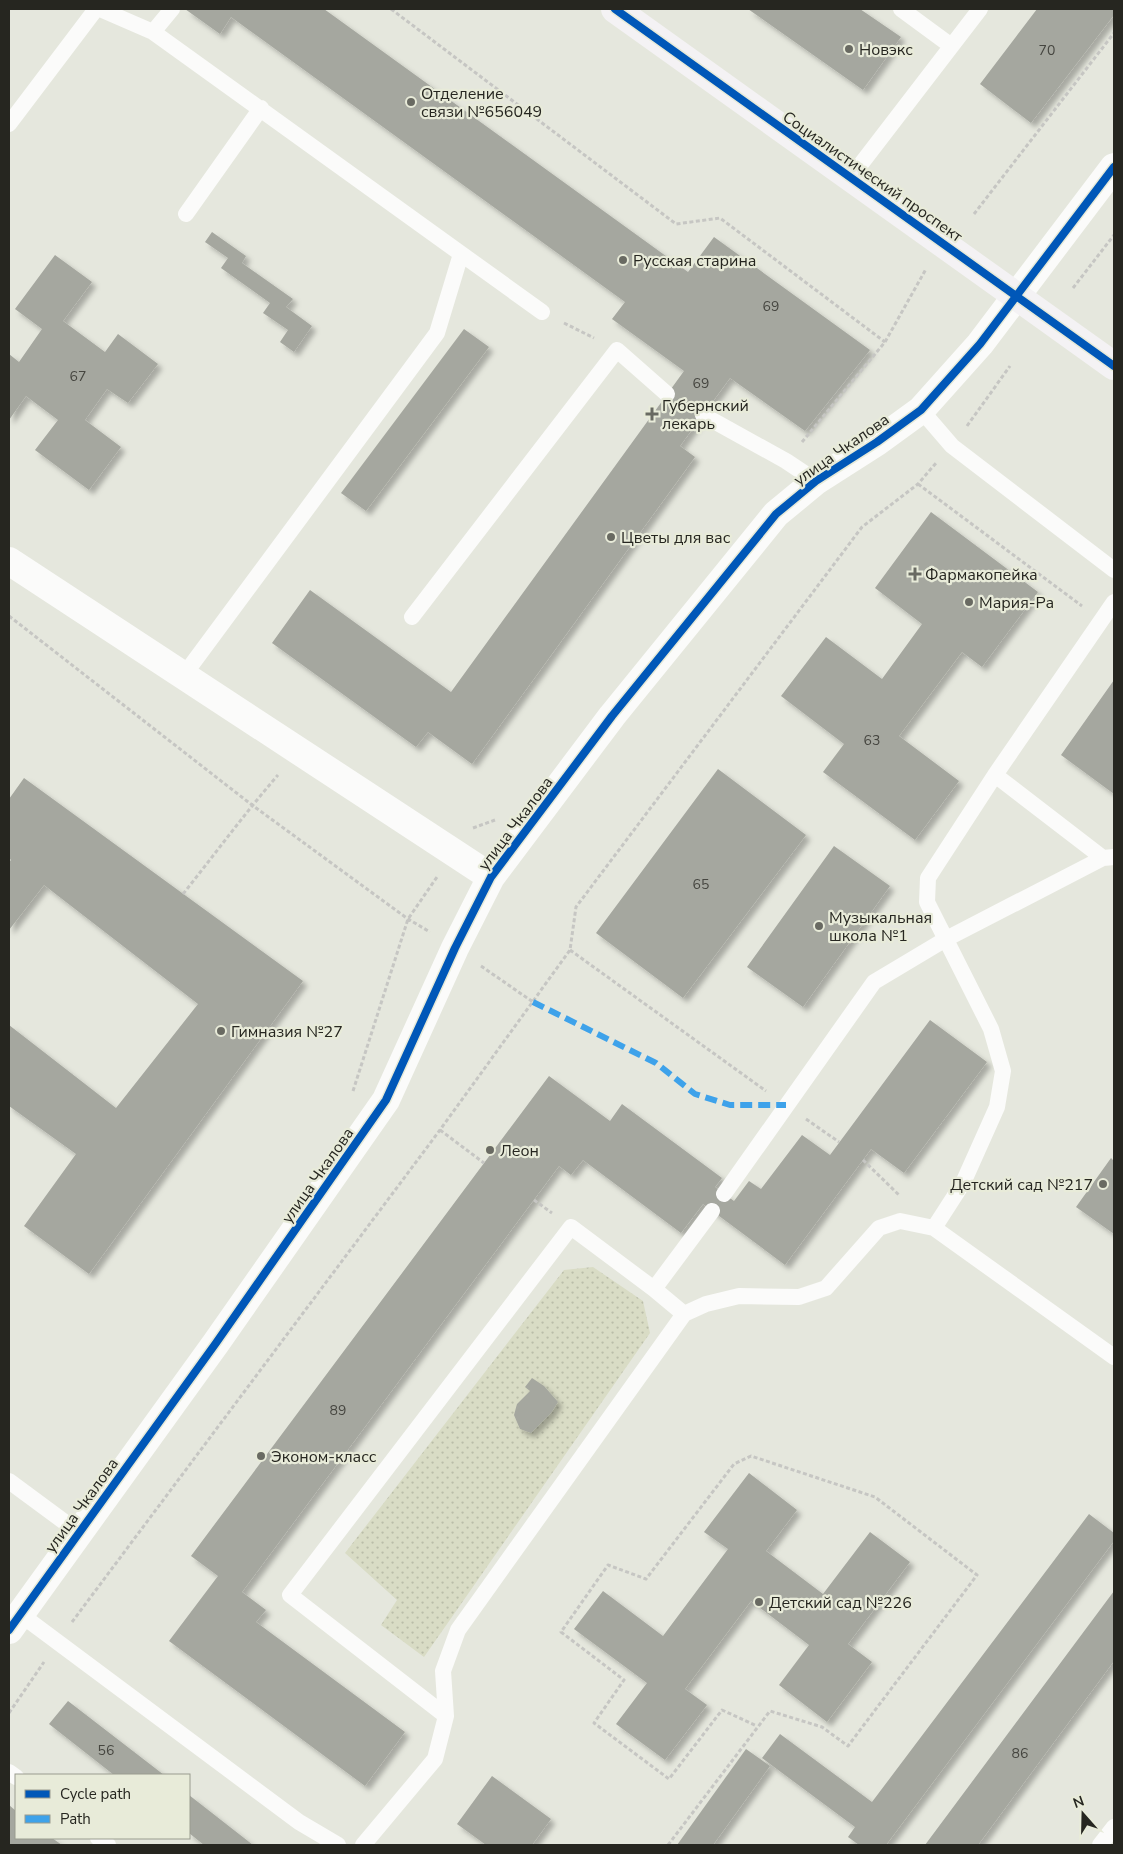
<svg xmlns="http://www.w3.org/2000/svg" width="1123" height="1854" font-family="'Nunito Sans',sans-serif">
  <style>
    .park { fill: url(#park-dots) }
    .building { fill: #a5a79f; filter: url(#shadow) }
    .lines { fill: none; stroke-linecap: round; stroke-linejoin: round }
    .path { stroke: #c6c6c3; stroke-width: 3; stroke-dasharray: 4 2.5; stroke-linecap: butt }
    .lane { stroke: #fbfbfa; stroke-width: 16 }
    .street { stroke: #fbfbfa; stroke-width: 28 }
    .secondary { stroke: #f4f2f4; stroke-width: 28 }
    .quiet { stroke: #3ea2ea; stroke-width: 6; stroke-dasharray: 12 6; stroke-linecap: butt }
    .cycleway-casing { stroke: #e8ebd9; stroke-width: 11 }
    .cycleway { stroke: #0057b8; stroke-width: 8 }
    .poi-dot { fill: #696a62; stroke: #e8ebd9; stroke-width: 2 }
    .labels { text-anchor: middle; stroke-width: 4.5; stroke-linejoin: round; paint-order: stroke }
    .number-label { font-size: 14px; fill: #464640 }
    .poi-label { font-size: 16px; fill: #262620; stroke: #e8ebd9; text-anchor: start }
    .street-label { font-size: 16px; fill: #262620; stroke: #e8ebd9 }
  </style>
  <defs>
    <pattern id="park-dots" width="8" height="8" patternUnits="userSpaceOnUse" patternTransform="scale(1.25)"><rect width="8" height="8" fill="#d9dcc5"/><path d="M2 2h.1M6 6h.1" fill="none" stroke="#babda9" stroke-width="1.8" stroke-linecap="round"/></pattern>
    <filter id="shadow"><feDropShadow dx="4.5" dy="4.5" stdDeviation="2.5" flood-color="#0004"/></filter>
  </defs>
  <rect width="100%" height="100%" fill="#e5e7dd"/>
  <path class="park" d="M593,1267L643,1301L650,1333L424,1657L381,1625L397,1600L345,1553L564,1270Z"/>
  <path class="building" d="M185,9H324L688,272L714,237L870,350L805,431L730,378L680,446L695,457L472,764L428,732L416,747L272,643L310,590L451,692L684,371L612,319L625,302L231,17L220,34Z
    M748,9H860L901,37L863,90Z
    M1037,9H1114V15L1031,123L980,84Z
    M212,232L246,256L242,263L293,299L286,307L312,326L294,352L280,342L288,330L263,313L270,303L221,268L228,258L205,242Z
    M55,255L92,282L63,321L105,352L118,334L158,364L128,403L107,389L85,420L121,447L89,490L35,450L58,420L26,396L9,420V354L19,362L42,329L15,309Z
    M464,329L489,347L366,511L341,493Z
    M931,512L1038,592L982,667L962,652L899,736L959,781L915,840L823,772L844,744L781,696L826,637L882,679L922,624L875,588Z
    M1114,680V794L1061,755Z
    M718,769L806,835L683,998L596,933Z
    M24,778L303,981L89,1274L24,1226L76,1154L9,1106V1025L116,1108L198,1004L44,885L9,930V862L11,860L9,858V799Z
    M834,846L890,886L803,1007L747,967Z
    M930,1020L987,1062L904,1173L871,1149L785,1265L703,1204L681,1233L583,1160L571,1175L559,1166L242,1592L266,1610L256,1622L405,1732L365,1786L169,1641L218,1576L191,1556L549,1076L610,1121L622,1104L722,1178L715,1187L734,1201L749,1181L761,1189L802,1135L830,1155Z
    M1111,1158L1114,1161V1234L1076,1207Z
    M532,1378L544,1386L558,1402L551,1413L531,1433L520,1429L514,1415L517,1404L530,1391L525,1387Z
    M749,1473L797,1510L766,1551L823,1594L870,1532L910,1562L848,1644L872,1662L827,1722L779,1685L809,1645L751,1601L685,1689L707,1705L665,1760L616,1724L647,1683L574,1629L603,1591L663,1636L728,1549L704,1532Z
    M1089,1514L1114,1533V1541L886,1845H859L848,1837L855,1827L762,1758L780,1734L872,1802Z
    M1114,1591V1661L978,1845H925Z
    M68,1701L164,1775H114L49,1724Z
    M746,1749L770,1766L713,1845H677Z
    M492,1776L551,1819L532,1845H486L457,1824Z
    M189,1795L253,1845H204L189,1833Z
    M9,1805L16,1811V1838H52L62,1845H9Z"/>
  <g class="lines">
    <path class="path" d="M391,9L676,224L720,218L885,342
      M974,214L1114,33
      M1073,288L1114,235
      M564,323L594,338
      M967,426L1010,366
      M802,442L885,342L926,269
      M918,484L1082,606
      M9,616L252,805L408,919L430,932
      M473,828L495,820
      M183,894C215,854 245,813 278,775
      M570,950L766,1091
      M481,966L533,1002
      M353,1091L408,919L437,877
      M806,1119L839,1142
      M440,1130L484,1163
      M863,1160L900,1196
      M534,1200L552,1213
      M72,1622L440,1130L570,950L576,907L862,527L918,484L936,463
      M9,1713L44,1662
      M668,1845L770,1711L822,1727L848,1746L977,1575L875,1497L751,1456L734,1464L646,1579L608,1565L561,1632L624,1680L594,1723L669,1779L722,1710L757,1726"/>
    <path class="lane" d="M100,9L153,32L172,9
      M901,9L950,45
      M153,32L542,312
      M9,124L96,9
      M851,177L980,9
      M186,214L261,108
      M921,410L952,446L1114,570
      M703,415L786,461L816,481
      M412,617L617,350L667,394
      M184,675L437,333L461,254
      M995,775L1103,858L1114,857
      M724,1194L874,982L946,939L1103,858
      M934,1228L963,1183L997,1107L1003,1071L991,1029L927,902L928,878L995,775L1114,602
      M654,1289L712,1211
      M9,1481L78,1532
      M20,1614L299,1822L338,1845
      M446,1716L290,1595L571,1227L654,1289L684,1314
      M9,1772L16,1777
      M98,1838L108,1845
      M363,1845L435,1759L446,1716L443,1671L458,1630L684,1314L706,1304L739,1296L799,1297L826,1288L879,1228L900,1221L934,1228L1114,1357
      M1100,1845L1114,1827"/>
    <path class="street" d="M9,561L491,877
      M9,1630L216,1343L386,1100L455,948L491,877L612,716L776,514L816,481L877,442L921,410L980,344L1114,167"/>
    <path class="secondary" d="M615,9L1114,366"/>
    <path class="quiet" d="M533,1002L656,1063L695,1094L730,1105H786"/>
    <g class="cycleway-casing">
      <path id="cycleway" d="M615,9L1114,366
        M9,1630L216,1343L386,1100L455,948L491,877L612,716L776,514L816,481L877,442L921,410L980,344L1114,167"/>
    </g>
    <use href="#cycleway" class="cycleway"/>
  </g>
  <g class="poi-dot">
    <circle cx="849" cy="49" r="5"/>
    <circle cx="411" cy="102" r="5"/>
    <circle cx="623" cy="260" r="5"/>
    <path d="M649.5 406.5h5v5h5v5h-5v5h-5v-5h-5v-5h5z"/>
    <circle cx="611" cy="537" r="5"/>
    <path d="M912.5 566.5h5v5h5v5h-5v5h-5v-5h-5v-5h5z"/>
    <circle cx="969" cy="602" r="5"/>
    <circle cx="819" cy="926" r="5"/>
    <circle cx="221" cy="1031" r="5"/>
    <circle cx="490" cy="1150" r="5"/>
    <circle cx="1103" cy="1184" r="5"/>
    <circle cx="261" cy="1456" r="5"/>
    <circle cx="759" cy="1602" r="5"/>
  </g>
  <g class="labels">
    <g class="number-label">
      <text x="1047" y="55">70</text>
      <text x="771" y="311">69</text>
      <text x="78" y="381">67</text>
      <text x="701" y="388">69</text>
      <text x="872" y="745">63</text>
      <text x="701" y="889">65</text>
      <text x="338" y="1415">89</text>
      <text x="106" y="1755">56</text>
      <text x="1020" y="1758">86</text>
    </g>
    <g class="poi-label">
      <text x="859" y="55">Новэкс</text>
      <text x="421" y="99">Отделение<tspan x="421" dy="18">связи №656049</tspan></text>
      <text x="633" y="266">Русская старина</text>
      <text x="662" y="411">Губернский<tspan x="662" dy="18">лекарь</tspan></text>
      <text x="621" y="543">Цветы для вас</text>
      <text x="925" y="580">Фармакопейка</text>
      <text x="979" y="608">Мария-Ра</text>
      <text x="829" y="923">Музыкальная<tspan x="829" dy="18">школа №1</tspan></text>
      <text x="231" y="1037">Гимназия №27</text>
      <text x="500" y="1156">Леон</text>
      <text x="1093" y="1190" text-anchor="end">Детский сад №217</text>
      <text x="271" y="1462">Эконом-класс</text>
      <text x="769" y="1608">Детский сад №226</text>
    </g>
    <g class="street-label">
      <text transform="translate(873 176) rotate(35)" y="6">Социалистический проспект</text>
      <text transform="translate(841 449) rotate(-35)" y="6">улица Чкалова</text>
      <text transform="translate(515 823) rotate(-53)" y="6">улица Чкалова</text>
      <text transform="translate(317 1175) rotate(-55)" y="6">улица Чкалова</text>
      <text transform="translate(81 1505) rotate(-54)" y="6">улица Чкалова</text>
    </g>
  </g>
  <rect width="1123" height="1854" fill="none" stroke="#262620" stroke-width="20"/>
  <rect x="15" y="1774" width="175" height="65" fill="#e8ebd9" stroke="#9a9c8f"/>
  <rect x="25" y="1790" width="25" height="8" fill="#0057b8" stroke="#9a9c8f"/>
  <text x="60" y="1799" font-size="15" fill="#262620">Cycle path</text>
  <rect x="25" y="1815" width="25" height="8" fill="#3ea2ea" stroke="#9a9c8f"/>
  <text x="60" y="1824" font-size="15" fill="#262620">Path</text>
  <g transform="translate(1083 1814) rotate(340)" stroke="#e8ebd9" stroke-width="4" paint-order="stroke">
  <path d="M0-4L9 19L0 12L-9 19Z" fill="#262620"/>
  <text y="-8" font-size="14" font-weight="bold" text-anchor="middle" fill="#262620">N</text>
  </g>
</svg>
